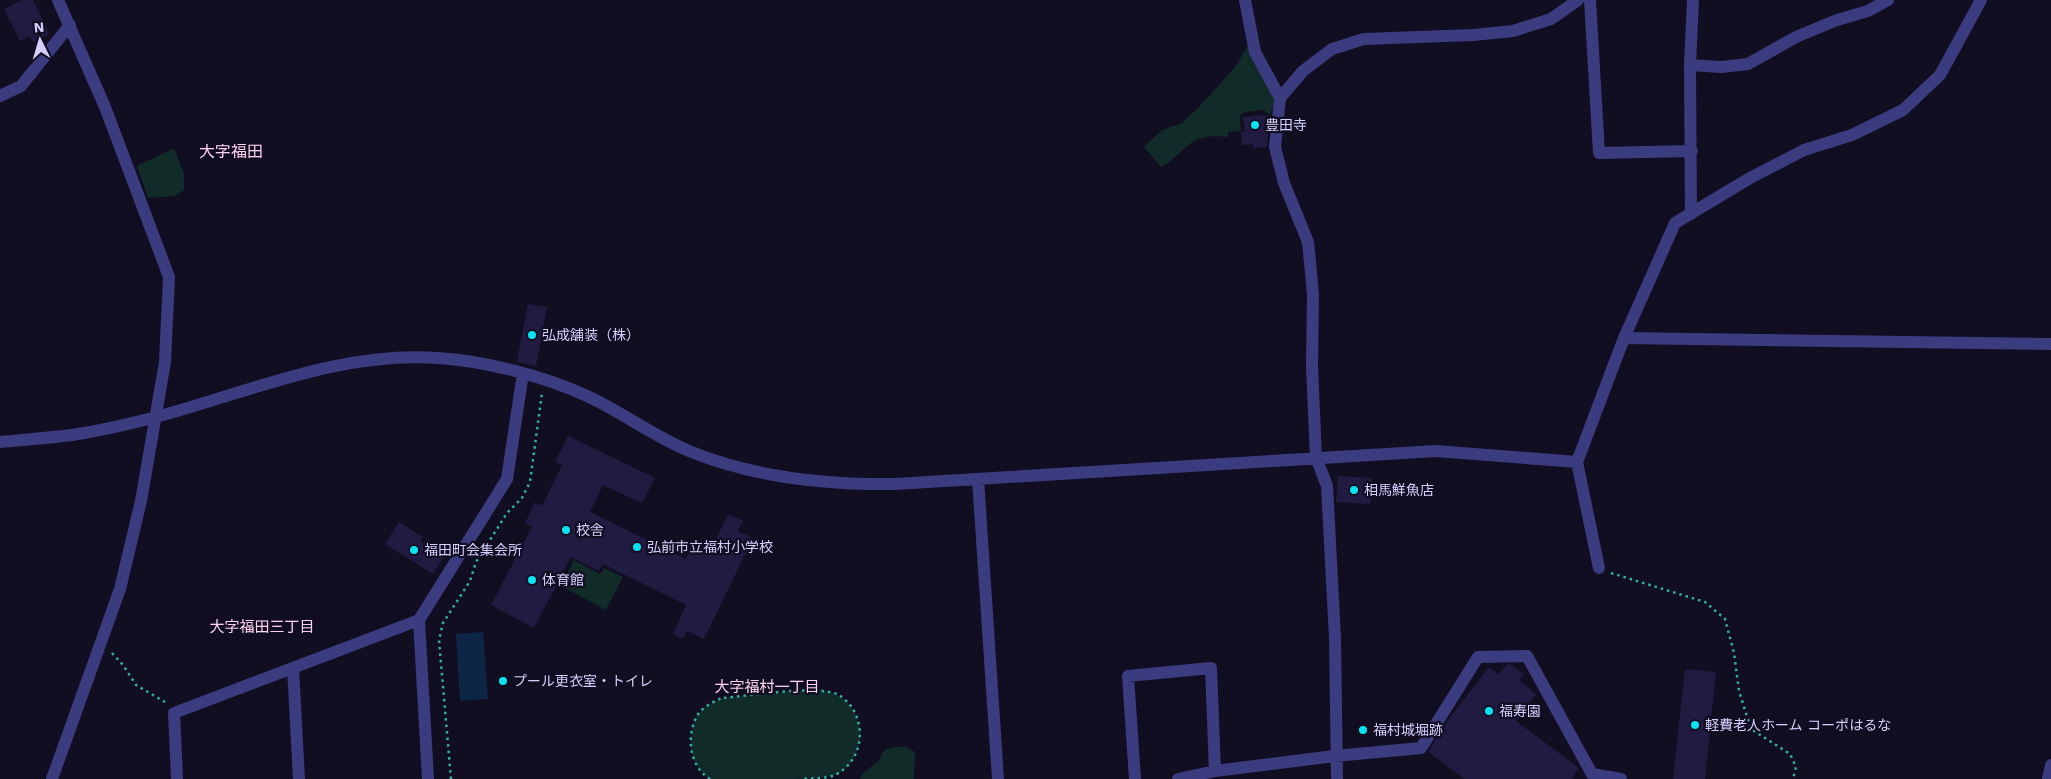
<svg xmlns="http://www.w3.org/2000/svg" width="2051" height="779" font-family="'Work Sans','Noto Sans JP',sans-serif">
  <style>
    .green { fill: #112b29 }
    .water { fill: #0e2645 }
    .building { fill: #211b42 }
    .lines { fill: none; stroke-linecap: round; stroke-linejoin: round }
    .path { stroke: #32afa3; stroke-width: 2.5; stroke-dasharray: 2.5 4; stroke-linecap: butt }
    .minor { stroke: #3b3b7f; stroke-width: 12 }
    .poi-dot { fill: #08e3f1; stroke: #110e21; stroke-width: 2 }
    .labels { text-anchor: middle; stroke-width: 4.5; stroke-linejoin: round; paint-order: stroke }
    .poi-label { font-size: 14px; fill: #d4d0fd; stroke: #110e21; text-anchor: start }
    .neighbourhood-label { font-size: 15px; fill: #fdd2ef; stroke: #110e21 }
    .quarter-label { font-size: 16px; fill: #fdd2ef; stroke: #110e21 }
  </style>
  <rect width="100%" height="100%" fill="#110e21"/>
  <path class="green" d="M1248,45L1275,99L1270,115L1263,110L1245,112L1240,115L1241,131L1228,132V137C1187,132 1190,150 1161,167L1144,147L1162,130L1182,123L1198,108L1236,66Z
    M174,148L184,174V190L175,196L148,198L137,166Z
    M574,560L600,574L604,568L623,577L606,610L561,586Z
    M821,689C841,695 853,702 859,723C865,742 853,771 832,776C817,779 798,779 783,779C758,779 734,779 710,779C689,766 686,736 697,716C702,707 713,702 722,698Z
    M894,747H906L915,752L914,779H860L863,773L880,760C881,751 886,749 894,747Z"/>
  <path class="water" d="M483,632L488,699L460,701L456,634Z"/>
  <path class="building" d="M22,0H33L49,34L33,42L30,36L20,41L4,9Z
    M1265,115L1266,133L1268,132L1267,147L1253,148V144L1242,145L1241,132H1245L1243,117Z
    M528,304L547,307L536,366L517,362Z
    M568,436L655,478L642,503L603,485L590,512L686,559L695,540L712,548L728,514L743,521L738,531L753,538L704,639L687,631L683,639L673,634L686,605L603,564L599,571L571,557L534,628L491,605L532,527L525,523L535,502L542,506L562,465L555,462Z
    M1338,476L1372,478L1370,504L1336,502Z
    M399,522L423,537L420,541L444,556L433,574L385,544Z
    M1510,664L1524,674L1519,680L1536,694L1516,721L1579,768L1572,779H1465L1428,752L1448,720L1489,667L1498,674L1507,665Z
    M1685,669L1716,672L1705,779H1673Z"/>
  <g class="lines">
    <path class="path" d="M1611,573L1705,602L1725,619L1734,653L1739,691L1751,729L1790,754L1796,767L1793,779
      M112,653L123,665L136,685L165,702
      M451,779L439,640L443,623L470,581L476,562L507,513L522,498L530,482L542,393
      M710,779C689,766 686,736 697,716C702,707 713,702 722,698C750,696 813,685 837,694C842,696 847,702 851,706C867,729 861,762 835,775C826,779 811,778 801,779"/>
    <path class="minor" d="M1245,0L1255,52L1280,98L1275,147L1284,183L1308,242L1313,294L1312,367L1316,457L1327,486L1335,638L1337,779
      M1590,0L1599,153L1692,151
      M1690,65L1721,67L1748,64L1796,37L1837,20L1868,11L1888,0
      M0,96L21,86L70,25
      M1280,98L1303,71L1332,49L1364,39L1473,35L1513,31L1551,19L1578,0
      M1691,214L1690,65L1693,0
      M1624,338L2051,344
      M0,442C28,439 56,438 84,433C108,429 133,423 156,417C249,392 340,351 438,358C485,361 544,376 587,396C622,412 653,436 689,451C755,478 825,485 895,484L1436,451L1577,462
      M978,479L998,779
      M1599,568L1577,462L1624,338L1675,223L1750,178L1804,150L1852,135L1903,110L1940,75L1981,0
      M293,668L299,779
      M1215,771L1335,756L1421,748L1478,657L1527,656L1592,774L1621,779
      M52,779L120,589L141,501L165,362L169,277L105,107L58,0
      M177,779L174,713L419,620
      M428,779L419,620L507,479L523,373
      M1135,779L1128,676L1211,668L1215,771L1178,779
      M2048,779L2051,765"/>
  </g>
  <g class="poi-dot">
    <circle cx="1255" cy="125" r="5"/>
    <circle cx="532" cy="335" r="5"/>
    <circle cx="1354" cy="490" r="5"/>
    <circle cx="566" cy="530" r="5"/>
    <circle cx="637" cy="547" r="5"/>
    <circle cx="414" cy="550" r="5"/>
    <circle cx="532" cy="580" r="5"/>
    <circle cx="503" cy="681" r="5"/>
    <circle cx="1489" cy="711" r="5"/>
    <circle cx="1695" cy="725" r="5"/>
    <circle cx="1363" cy="730" r="5"/>
  </g>
  <g class="labels">
    <g class="poi-label">
      <text x="1265" y="130">豊田寺</text>
      <text x="542" y="340">弘成舗装（株）</text>
      <text x="1364" y="495">相馬鮮魚店</text>
      <text x="576" y="535">校舎</text>
      <text x="647" y="552">弘前市立福村小学校</text>
      <text x="424" y="555">福田町会集会所</text>
      <text x="542" y="585">体育館</text>
      <text x="513" y="686">プール更衣室・トイレ</text>
      <text x="1499" y="716">福寿園</text>
      <text x="1705" y="730">軽費老人ホーム コーポはるな</text>
      <text x="1373" y="735">福村城堀跡</text>
    </g>
    <g class="neighbourhood-label">
      <text x="262" y="632">大字福田三丁目</text>
      <text x="767" y="692">大字福村一丁目</text>
    </g>
    <g class="quarter-label">
      <text x="231" y="157">大字福田</text>
    </g>
  </g>
  <g transform="translate(40 40) rotate(355)" stroke="#110e21" stroke-width="4" paint-order="stroke">
  <path d="M0-4L9 19L0 12L-9 19Z" fill="#d4d0fd"/>
  <text y="-8" font-size="14" font-weight="bold" text-anchor="middle" fill="#d4d0fd">N</text>
  </g>
</svg>
